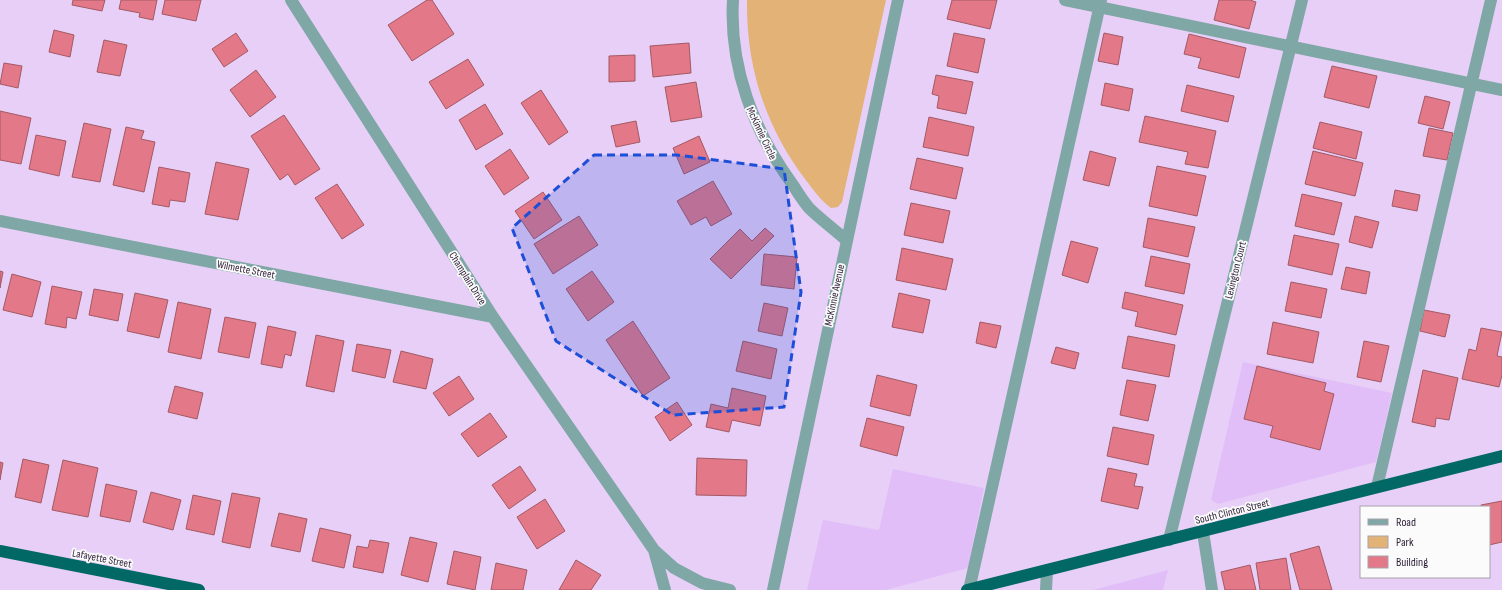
<svg xmlns="http://www.w3.org/2000/svg" width="1502" height="590" font-family="'Sofia Sans Condensed',sans-serif">
  <style>
    .built { fill: #e1bef8 }
    .green { fill: #e3b276 }
    .building { fill: #e27888; stroke: #a45964 }
    .lines { fill: none; stroke-linecap: round; stroke-linejoin: round }
    .minor { stroke: #7ea7a5; stroke-width: 12 }
    .highway { stroke: #026865; stroke-width: 12 }
    .marked { fill: #1d4ed8; fill-opacity: 0.2; stroke: #1d4ed8; stroke-width: 3; stroke-dasharray: 8 5; stroke-linejoin: round }
    .labels { text-anchor: middle; stroke-width: 3.5; stroke-linejoin: round; paint-order: stroke }
    .street-label { font-size: 11px; fill: #2d1e37; stroke: #fbfbfb }
  </style>
  <rect width="100%" height="100%" fill="#e7cff7"/>
  <path class="built" d="M1243,362L1392,393L1376,462L1218,504L1211,500Z
    M893,469L984,488L968,568L886,590H807L823,520L879,530Z
    M1168,570L1163,590H1093Z"/>
  <path class="green" d="M747,0H886L842,202L838,207L831,208C820,200 813,189 805,179C765,126 746,66 747,0Z"/>
  <path class="building" d="M73,0H105L102,11L72,5Z
    M121,0H157L153,20L139,17L140,13L119,9Z
    M165,0H201L196,21L162,14Z
    M427,0H432L454,34L412,61L388,25Z
    M952,0H997L990,29L947,19Z
    M1219,0H1250L1256,2L1249,29L1214,20Z
    M54,30L74,35L70,57L49,52Z
    M236,33L248,51L224,67L212,49Z
    M954,33L985,39L978,73L947,66Z
    M1104,33L1123,37L1118,65L1098,61Z
    M1189,34L1246,48L1239,78L1198,68L1201,58L1184,54Z
    M104,40L127,45L120,76L97,72Z
    M689,43L691,73L653,77L650,46Z
    M635,55V81L609,82V56Z
    M468,59L484,85L446,109L429,82Z
    M4,63L22,66L18,88L0,84Z
    M1332,66L1377,76L1369,108L1324,97Z
    M256,70L276,97L250,117L230,90Z
    M936,75L973,82L966,114L937,108L939,96L932,94Z
    M696,82L702,117L671,122L665,87Z
    M1105,83L1133,89L1129,111L1101,105Z
    M1187,85L1234,96L1228,122L1181,111Z
    M541,90L568,132L549,145L521,103Z
    M1425,96L1450,102L1443,129L1418,123Z
    M485,104L503,134L476,150L459,120Z
    M0,111L31,118L21,164L0,160Z
    M284,115L320,169L295,185L288,174L280,180L251,136Z
    M1145,116L1216,131L1208,168L1185,164L1188,152L1139,142Z
    M929,117L974,127L968,156L923,147Z
    M636,121L640,142L616,147L611,126Z
    M1320,122L1362,132L1356,159L1313,148Z
    M84,123L111,129L100,182L72,177Z
    M126,127L144,131L141,139L155,142L144,192L113,185Z
    M1429,128L1453,133L1447,160L1423,156Z
    M36,135L66,141L59,176L29,169Z
    M699,136L710,162L684,174L673,148Z
    M510,149L529,178L504,195L485,166Z
    M1090,151L1116,158L1109,186L1083,180Z
    M1313,151L1363,163L1355,196L1305,184Z
    M917,158L963,168L956,199L910,189Z
    M216,162L249,169L238,220L205,214Z
    M1157,166L1206,176L1197,216L1149,206Z
    M159,167L190,173L185,202L170,200L169,207L152,204Z
    M713,181L732,214L711,226L706,217L691,225L677,201Z
    M337,184L364,225L342,239L315,198Z
    M1395,190L1420,195L1417,211L1392,206Z
    M543,192L562,220L534,239L515,211Z
    M1302,194L1342,203L1334,235L1295,226Z
    M911,203L950,211L943,243L904,235Z
    M579,216L598,245L553,274L534,244Z
    M1355,216L1379,222L1372,248L1349,242Z
    M1148,218L1195,227L1188,257L1143,247Z
    M765,228L774,236L731,279L710,259L740,229L752,241Z
    M1294,235L1339,244L1332,275L1288,265Z
    M1071,241L1098,248L1088,283L1062,275Z
    M902,248L953,259L946,290L896,280Z
    M764,254L797,257L794,289L761,285Z
    M1151,256L1190,264L1184,294L1145,286Z
    M1346,267L1370,272L1366,294L1341,289Z
    M0,271L3,272L0,288Z
    M592,271L614,302L588,321L566,289Z
    M12,274L41,282L32,317L3,310Z
    M1291,282L1327,289L1321,318L1285,311Z
    M52,286L82,292L76,319L67,317L66,328L45,324Z
    M94,289L123,294L118,321L89,315Z
    M1125,292L1183,305L1176,335L1135,326L1138,312L1122,308Z
    M135,293L168,300L159,338L127,331Z
    M899,293L930,300L923,333L892,327Z
    M178,302L211,309L201,359L168,352Z
    M764,303L788,308L782,336L758,331Z
    M1424,310L1450,315L1445,337L1420,331Z
    M225,317L256,323L249,358L218,352Z
    M633,321L670,378L643,396L606,340Z
    M980,322L1001,326L996,348L976,343Z
    M1273,322L1319,332L1313,363L1267,354Z
    M268,326L296,332L291,356L285,354L282,368L261,364Z
    M1481,328L1502,332L1497,356L1502,357V375L1499,387L1462,379L1469,349L1476,351Z
    M316,335L344,341L334,392L306,386Z
    M1128,336L1175,345L1169,377L1122,368Z
    M743,341L777,349L771,379L736,371Z
    M1364,341L1389,346L1381,382L1357,377Z
    M357,344L391,350L385,378L352,371Z
    M1056,347L1079,353L1075,369L1051,363Z
    M401,351L433,359L426,389L393,382Z
    M1257,366L1326,383L1324,391L1334,394L1320,450L1270,437L1273,426L1244,419Z
    M1423,370L1458,378L1449,420L1436,418L1435,427L1412,422Z
    M877,375L917,385L910,416L870,406Z
    M459,376L474,399L449,416L433,393Z
    M1127,380L1156,385L1148,421L1120,415Z
    M175,386L203,393L197,419L168,412Z
    M732,388L766,396L760,426L732,420L729,432L706,427L711,404L728,408Z
    M677,402L692,425L670,441L655,417Z
    M490,413L507,437L478,457L461,434Z
    M867,418L904,427L897,456L860,446Z
    M1113,427L1154,435L1148,465L1107,456Z
    M697,458L747,460L746,496L696,495Z
    M23,459L49,465L41,503L15,497Z
    M63,460L98,468L88,517L52,510Z
    M0,462L3,463L0,480Z
    M520,466L536,490L509,509L492,485Z
    M1108,468L1137,474L1134,486L1143,487L1138,509L1101,501Z
    M106,484L137,491L130,522L100,516Z
    M151,492L181,500L173,530L143,522Z
    M232,493L260,498L250,548L222,542Z
    M193,495L221,501L214,535L186,529Z
    M545,499L565,531L537,549L517,517Z
    M1502,501V542L1489,545V507H1481V505Z
    M279,513L307,519L300,552L271,546Z
    M320,528L351,535L344,568L312,561Z
    M410,537L437,543L428,582L401,575Z
    M370,540L389,543L383,573L353,567L357,546L368,548Z
    M1319,546L1332,590H1300L1290,554Z
    M454,551L481,557L475,590L447,584Z
    M1286,558L1291,590H1260L1256,563Z
    M576,560L601,575L591,590H559Z
    M496,563L527,570L523,590H491Z
    M1250,565L1256,590H1225L1221,572Z"/>
  <g class="lines">
    <path class="minor" d="M291,0L493,317L654,550L665,590
      M733,0C729,67 754,132 793,185C798,193 803,201 809,208C820,219 834,229 846,240
      M1065,0L1502,90
      M0,221L493,317
      M1377,487L1491,0
      M1203,532L1212,590
      M1169,540L1302,0
      M654,550L674,568L702,583L730,590
      M773,590L898,0
      M969,590L1101,0
      M1046,590L1047,570"/>
    <path class="highway" d="M0,551L199,590
      M967,590L1502,456"/>
  </g>
  <path class="marked" d="M594,155H677L784,169L801,292L784,407L673,415L556,341L512,228Z"/>
  <g class="labels">
    <g class="street-label">
      <text transform="translate(762 133) rotate(65)" y="4">McKinnie Circle</text>
      <text transform="translate(246 269) rotate(11)" y="4">Wilmette Street</text>
      <text transform="translate(1235 270) rotate(-76)" y="4">Lexington Court</text>
      <text transform="translate(468 278) rotate(58)" y="4">Champlain Drive</text>
      <text transform="translate(834 295) rotate(-78)" y="4">McKinnie Avenue</text>
      <text transform="translate(1232 511) rotate(-14)" y="4">South Clinton Street</text>
      <text transform="translate(102 558) rotate(11)" y="4">Lafayette Street</text>
    </g>
  </g>
  <rect x="1360" y="506" width="130" height="72" fill="#fbfbfb" stroke="#a9a3ad"/>
  <rect x="1368" y="519" width="20" height="6" fill="#7ea7a5" stroke="#a9a3ad"/>
  <text x="1396" y="526" font-size="12" fill="#2d1e37">Road</text>
  <rect x="1368" y="536" width="20" height="12" fill="#e3b276" stroke="#a9a3ad"/>
  <text x="1396" y="546" font-size="12" fill="#2d1e37">Park</text>
  <rect x="1368" y="556" width="20" height="12" fill="#e27888" stroke="#a9a3ad"/>
  <text x="1396" y="566" font-size="12" fill="#2d1e37">Building</text>
</svg>
